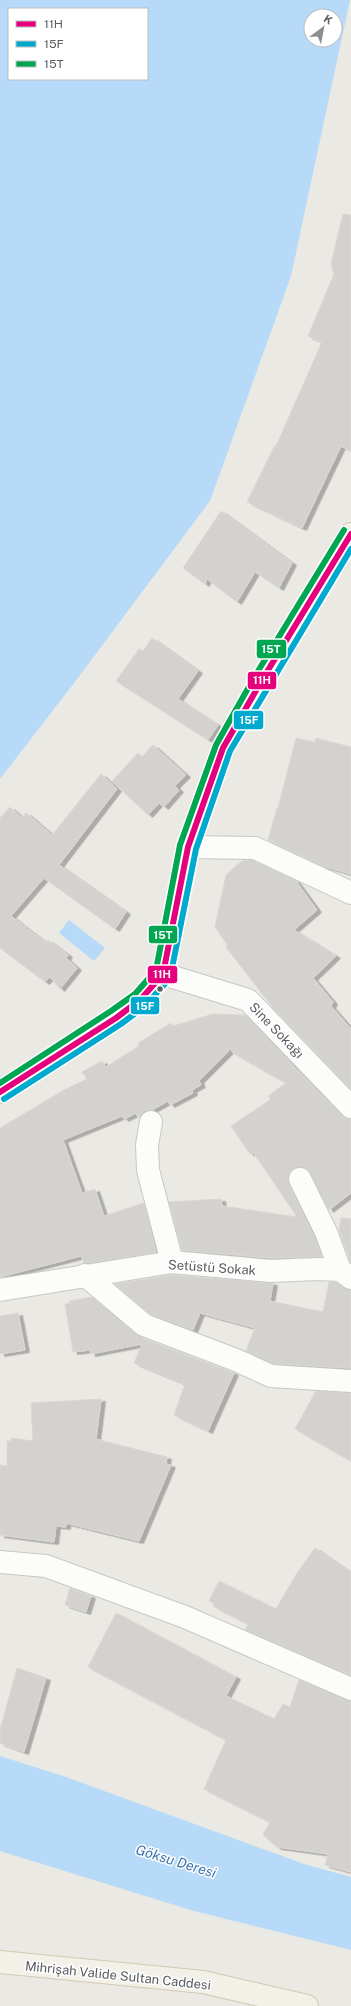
<svg xmlns="http://www.w3.org/2000/svg" width="351" height="2006" font-family="'Public Sans',sans-serif">
  <style>
    .water { fill: #b6daf7; fill-rule: evenodd }
    .building { fill: #d4d2cf; stroke: #dad8d3; filter: url(#shadow) }
    .lines { fill: none; stroke-linecap: round; stroke-linejoin: round }
    .minor-casing { stroke: #c7c7c6; stroke-width: 24 }
    .major-casing { stroke: #d2cab1; stroke-width: 24 }
    .minor { stroke: #fcfcfb; stroke-width: 22 }
    .major { stroke: #f2f0e7; stroke-width: 22 }
    .bus-1-casing { stroke: #fff; stroke-width: 9 }
    .bus-2-casing { stroke: #fff; stroke-width: 9 }
    .bus-3-casing { stroke: #fff; stroke-width: 9 }
    .bus-1 { stroke: #e5007d; stroke-width: 6 }
    .bus-2 { stroke: #00a9ce; stroke-width: 6 }
    .bus-3 { stroke: #00a651; stroke-width: 6 }
    .bus-dot { fill: #5a5d62; stroke: #fff; stroke-width: 1.5 }
    .labels { text-anchor: middle; stroke-width: 3; stroke-linejoin: round; paint-order: stroke }
    .street-label { font-size: 13px; fill: #5a5d62; stroke: #fff }
    .water-label { font-size: 14px; font-style: italic; fill: #3b74b2; stroke: #fff }
    .line-badge { stroke: #fff; stroke-width: 1.5 }
    .badge-label { font-size: 11px; text-anchor: middle; font-weight: bold; fill: #fff }
  </style>
  <defs>
    <filter id="shadow"><feDropShadow dx="4.5" dy="2.5" stdDeviation="0" flood-color="#0004"/></filter>
  </defs>
  <rect width="100%" height="100%" fill="#eae9e4"/>
  <path class="water" d="M0,0H350L291,276L210,501L74,683L0,779ZM9,9H147V79H9ZM311,16H335V40H311Z
    M69,920L105,948L94,961L59,933Z
    M0,1756L66,1777L304,1864L351,1877V1950L194,1911L0,1851Z"/>
  <path class="building" d="M343,214L351,215V451L341,446L302,528L247,502L275,445L276,446L322,342L308,336L334,274L331,264Z
    M221,511L292,563L279,588L255,572L237,602L207,579L205,584L183,568Z
    M152,638L198,671L178,699L218,725L208,740L116,681L139,649L143,651Z
    M296,738L315,742L316,738L351,747V874L323,866L268,840L277,808H278Z
    M153,745L186,775L175,786L179,790L164,807L159,803L148,815L112,781L138,753L142,757Z
    M101,774L117,789L59,865L126,912L115,929L44,878L11,916L46,943L48,940L68,955L66,958L77,968L60,989L50,977L45,982L0,948V818L10,807L22,818L26,813L52,835Z
    M243,860H252L296,881L317,910L294,930L336,956L313,978L333,1002L331,1006L351,1029V1089L273,1008L226,947L228,946L215,927L226,875Z
    M213,1014L245,1015L342,1116L351,1119V1193L329,1210L307,1169L301,1167L295,1168L290,1172L288,1178L289,1185L314,1237L322,1257L271,1258L182,1250L169,1202L221,1199L222,1206L297,1217L253,1152L250,1154L231,1126L271,1099L268,1096L286,1083L233,1053L231,1049L199,1081L201,1085L192,1090L193,1093L170,1105L168,1101L152,1110H146L138,1117L136,1113L124,1119L122,1116L63,1140L82,1193L95,1189L104,1216L144,1203L156,1252L88,1263H84L81,1256L0,1277V1128L64,1090L87,1079L82,1072L102,1061L106,1067L139,1046L138,1043L171,1023L173,1026Z
    M341,1218L351,1219V1263L339,1230Z
    M172,1275L273,1283L270,1301L323,1312L329,1282H336L344,1288L351,1290V1368L274,1364L246,1351L255,1328L200,1313L193,1330L150,1314L115,1284Z
    M92,1297L139,1337L234,1373L208,1431L174,1415L185,1384L134,1363L142,1344L91,1354L90,1350L73,1352L65,1304L70,1303V1301Z
    M18,1313L25,1350L0,1354V1316Z
    M316,1391L351,1393V1461L295,1429Z
    M101,1399L96,1439L167,1457L166,1464L171,1465L139,1541L66,1523V1527L56,1526L54,1542L0,1535V1465L7,1466V1441H11V1438L33,1441L31,1403Z
    M315,1548L351,1573V1675L245,1630L248,1624L213,1606L215,1603L209,1601L219,1581L276,1609L297,1573Z
    M70,1588L91,1596L86,1612L65,1605Z
    M116,1613L236,1677L226,1696L274,1719L283,1704L290,1707L299,1680L351,1701V1872L325,1865L328,1854L277,1847L263,1835L270,1822L204,1789L226,1740L88,1667Z
    M17,1668L46,1678L24,1752L0,1743V1730Z"/>
  <g class="lines">
    <g class="minor-casing">
      <path id="minor" d="M188,847L255,848L351,893
        M163,974L248,1000L351,1107
        M151,1122L147,1145L148,1170L172,1262
        M300,1179L326,1232L340,1270
        M85,1275L144,1325L236,1360L271,1376L351,1381
        M0,1290L172,1262L271,1271L318,1269L340,1270L351,1278
        M0,1562L46,1566L185,1617L351,1689"/>
    </g>
    <g class="major-casing">
      <path id="major" d="M0,1092L116,1018L140,1000L163,974L188,847L223,748L262,680L351,534
        M0,1962L203,1982L307,2006"/>
    </g>
    <use href="#minor" class="minor"/>
    <use href="#major" class="major"/>
    <g class="bus-1-casing">
      <path id="bus-1" d="M0,1092L116,1018L140,1000L163,974L188,847L223,748L262,680L351,534"/>
    </g>
    <g class="bus-2-casing">
      <path id="bus-2" d="M4,1099L121,1024L145,1006L170,978L196,849L230,751L351,549"/>
    </g>
    <g class="bus-3-casing">
      <path id="bus-3" d="M0,1083L111,1011L135,994L156,970L180,845L216,745L255,676L344,530"/>
    </g>
    <use href="#bus-1" class="bus-1"/>
    <use href="#bus-2" class="bus-2"/>
    <use href="#bus-3" class="bus-3"/>
  </g>
  <circle class="bus-dot" cx="160" cy="989" r="3.5"/>
  <g class="labels">
    <g class="street-label">
      <text transform="translate(277 1030) rotate(46)" y="5">Sine Sokağı</text>
      <text transform="translate(212 1267) rotate(4)" y="5">Setüstü Sokak</text>
      <text transform="translate(118 1975) rotate(6)" y="5">Mihrişah Valide Sultan Caddesi</text>
    </g>
    <g class="water-label">
      <text transform="translate(176 1861) rotate(17)" y="5">Göksu Deresi</text>
    </g>
  </g>
  <g class="line-badge">
    <rect x="256" y="639" width="31" height="20" rx="4" fill="#00a651"/>
    <rect x="247" y="671" width="30" height="19" rx="4" fill="#e5007d"/>
    <rect x="233" y="710" width="31" height="20" rx="4" fill="#00a9ce"/>
    <rect x="148" y="925" width="30" height="19" rx="4" fill="#00a651"/>
    <rect x="147" y="965" width="31" height="19" rx="4" fill="#e5007d"/>
    <rect x="130" y="996" width="30" height="19" rx="4" fill="#00a9ce"/>
  </g>
  <g class="badge-label">
    <text x="271" y="653">15T</text>
    <text x="262" y="684">11H</text>
    <text x="249" y="724">15F</text>
    <text x="163" y="939">15T</text>
    <text x="162" y="978">11H</text>
    <text x="145" y="1010">15F</text>
  </g>
  <rect x="8" y="8" width="140" height="72" fill="#ffffff" stroke="#bdbec0"/>
  <rect x="16" y="21" width="20" height="6" fill="#e5007d" stroke="#bdbec0"/>
  <text x="44" y="28" font-size="12" fill="#5a5d62">11H</text>
  <rect x="16" y="41" width="20" height="6" fill="#00a9ce" stroke="#bdbec0"/>
  <text x="44" y="48" font-size="12" fill="#5a5d62">15F</text>
  <rect x="16" y="61" width="20" height="6" fill="#00a651" stroke="#bdbec0"/>
  <text x="44" y="68" font-size="12" fill="#5a5d62">15T</text>
  <g transform="translate(323 28) rotate(32)"><circle r="19" fill="#ffffff" stroke="#bdbec0"/>
  <path d="M0-3L7 15L0 10L-7 15Z" fill="#8c8e90"/>
  <text y="-6" font-size="11" font-weight="bold" text-anchor="middle" fill="#5a5d62">K</text>
  </g>
</svg>
